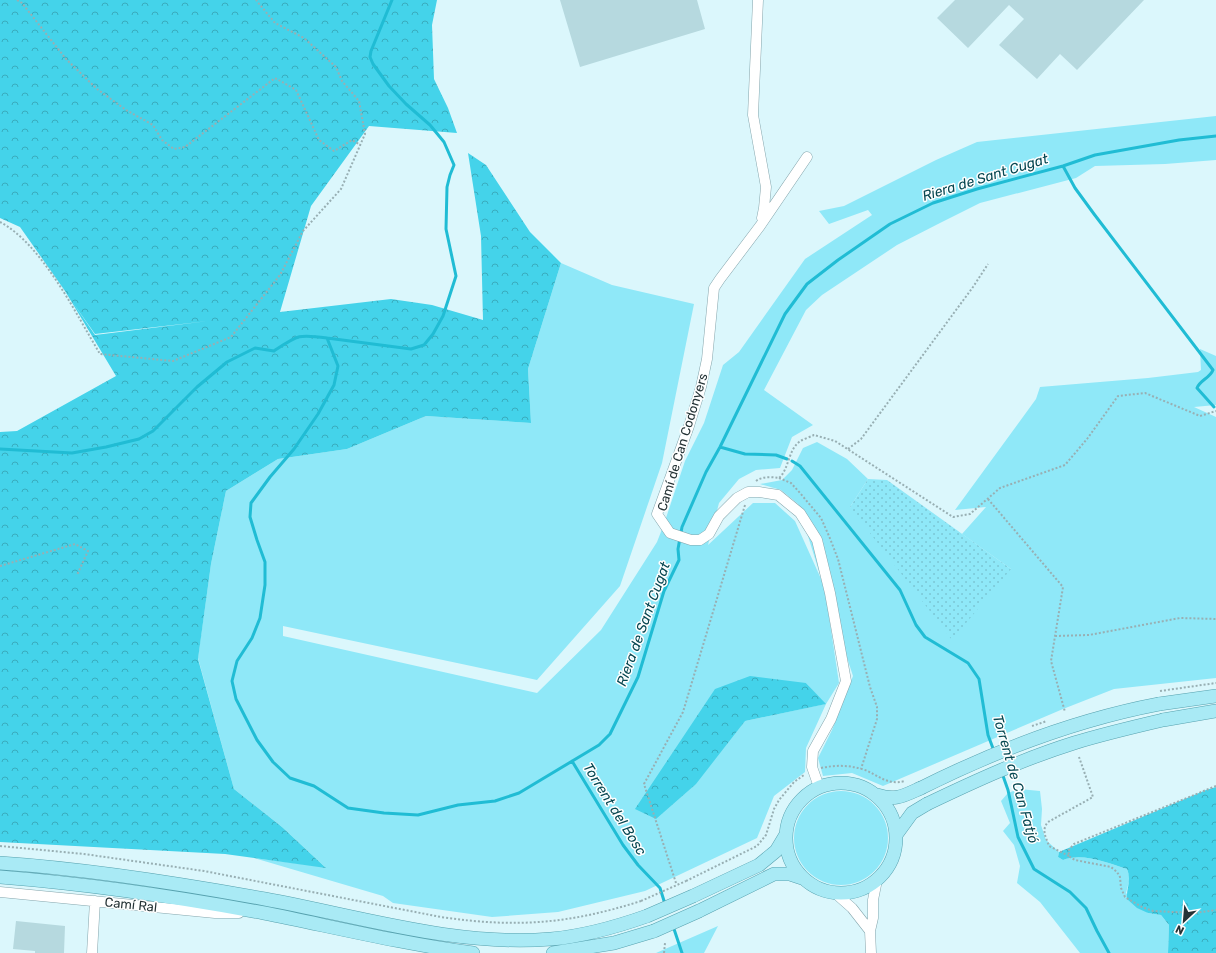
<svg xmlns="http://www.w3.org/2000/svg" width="1216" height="953" font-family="Rubik,sans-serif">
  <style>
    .green { fill: #8fe8f8; fill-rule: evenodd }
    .forest { fill: url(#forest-crowns); fill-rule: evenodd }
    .garden { fill: url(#garden-dots) }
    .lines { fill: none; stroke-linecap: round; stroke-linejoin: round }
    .stream { stroke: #20bcd4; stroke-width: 3 }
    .building { fill: #b6d9df }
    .minor-casing { stroke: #84a5ac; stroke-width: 11 }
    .major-casing { stroke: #56a1ae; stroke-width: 14 }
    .path { stroke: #98afb3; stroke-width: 2; stroke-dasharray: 2 2; stroke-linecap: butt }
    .minor { stroke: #fff; stroke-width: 10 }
    .major { stroke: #a9eaf5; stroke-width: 13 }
    .major-bridge-casing { stroke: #56a1ae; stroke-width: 14; stroke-linecap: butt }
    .path-bridge { stroke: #98afb3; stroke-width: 2; stroke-dasharray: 2 2; stroke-linecap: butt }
    .major-bridge { stroke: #a9eaf5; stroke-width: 13 }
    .labels { text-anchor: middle; stroke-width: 3; stroke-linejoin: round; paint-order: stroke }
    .street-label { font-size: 13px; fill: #253336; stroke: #fefefe }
    .water-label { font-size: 14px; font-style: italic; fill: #064751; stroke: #fefefe }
  </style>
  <defs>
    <pattern id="forest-crowns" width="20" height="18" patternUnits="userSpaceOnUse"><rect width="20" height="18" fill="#44d3ea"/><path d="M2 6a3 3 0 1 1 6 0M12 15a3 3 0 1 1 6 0" fill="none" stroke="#39acbe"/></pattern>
    <pattern id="garden-dots" width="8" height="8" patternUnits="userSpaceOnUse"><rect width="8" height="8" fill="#8fe8f8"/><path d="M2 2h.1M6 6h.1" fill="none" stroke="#7bc7d5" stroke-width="1.8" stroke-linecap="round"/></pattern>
  </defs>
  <rect width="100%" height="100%" fill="#dbf7fc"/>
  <path class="green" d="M1216,116V160L1165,164L1095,166L1076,178L980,203L940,223L897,245L822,295L806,310L764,390L813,425L792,437L780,468L756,470L739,479L719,503L708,545L753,503H775L795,521L822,581L798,504L781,490L760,484L782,480L792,470L803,448L817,442L847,459L868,479L850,507L1011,569L962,534L986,507L955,510L1036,399L1040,387L1148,378L1198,372L1201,370L1200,349L1216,356V405L1194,407L1216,417V678L1114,689L1063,709L883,786L852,773L823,776L818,758L832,730L853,676L825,590L839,683L826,704L806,748L805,772L774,796L757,838L645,891L558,912L492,917L393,903L383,896L254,858L325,867L282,827L234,789L198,658L211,564L226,491L278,459L347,449L426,416L531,423L528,369L561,263L612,285L694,304L662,463L620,586L537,680L283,626V636L537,693L601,630L657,542L664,524L685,461L704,423L723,365L739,352L805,259L872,215L868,210L829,224L819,211L844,206L936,160L977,142ZM806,683L825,704L745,721Z
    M1019,789L1040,791L1042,809L1041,825L1046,840L1059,852L1058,857L1063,860C1082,852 1108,863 1127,869L1130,878L1126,893L1148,913L1161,915L1169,925L1168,953H1080L1040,902L1017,883L1020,866L1014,845L1003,831L1010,823L1001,801L1008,793Z
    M794 838a47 47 0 1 1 94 0a47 47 0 1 1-94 0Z
    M718,926L704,953H656Z"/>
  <path class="forest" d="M0,0H437L432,25L434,79L448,108L457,133L369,126L311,206L280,312L391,299L432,305L483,320L481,236L468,153L486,165L530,232L561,263L528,369L531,423L426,416L347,449L278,459L226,491L211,564L198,659L234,789L282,827L326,868L225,854L0,842V432L17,431L116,376L65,291L20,227L0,218ZM71,300L95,334L208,321L95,335Z
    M750,676L806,683L826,704L745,721L696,784L656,819L635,809L715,689Z
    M1216,787V953H1168L1169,925L1161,915L1148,913L1137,908L1127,899C1126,888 1132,881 1127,869C1108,863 1082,852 1063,860L1058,857L1059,852L1206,790Z"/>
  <path class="garden" d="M868,479L887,480L1011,569L952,640L850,507Z"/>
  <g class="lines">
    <path class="stream" d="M1063,166L1075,188L1094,214L1213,370C1210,378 1200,380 1197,388L1214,407
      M327,338L411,349L424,345L433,334L443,316L456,276L446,229L447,187L450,175L454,165L444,142L430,125L406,104L389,86L373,64L370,57L371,51L392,0
      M720,447L745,454L776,455L787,459
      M0,449L72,453L106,447L139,439L153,431L197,387L227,362L255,348L274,351C298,335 298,334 327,338L338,366L334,385L318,414L294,449L270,477L251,503L250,517L257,540L265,562V585L260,618L252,638L237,661L232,681L236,699L257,740L273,762L290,778L314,786L348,808L384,813L418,815L458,805L495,801L519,793L599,745L610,734L638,677L664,591L679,560L678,549L682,527L706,472L720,447L785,314L807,284L838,260L890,224L933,203L977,189L1063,166L1095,155L1179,140L1216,136
      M792,461L800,466L900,590L916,625L925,637L968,663L979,679L988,735L994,751
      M572,761L623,845L638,865L660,888L665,904
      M1002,773L1008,790L1018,837L1034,869L1070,892L1086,908L1097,931L1109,953
      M673,926L682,953"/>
  </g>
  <path class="building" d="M560,0H697L705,29L580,67Z
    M955,0H1144L1077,70L1060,54L1037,79L999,45L1024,19L1009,5L968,48L937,18Z
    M16,921L65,926L64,953H35V951L13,949Z"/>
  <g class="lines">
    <g class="minor-casing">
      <path id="minor" d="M758,0L753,115L766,187L764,208L762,218
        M807,157L760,226L720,279L714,288L707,359L701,387L689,426L657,514L670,533L691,540H700L709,534L719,516L737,498L748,492H759L778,495L800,513L817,540L830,593L846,681L831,719L813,751L812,767L819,787
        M0,892L215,913H239
        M835,893L852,908L870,931
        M92,953L95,901
        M871,953L870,931L873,918V900L877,880"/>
    </g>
    <g class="major-casing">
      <path id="major" d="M1159,704L1216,696
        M1163,720L1216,711
        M786 838a55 55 0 1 1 110 0a55 55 0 1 1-110 0Z
        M877,795C896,801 903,796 921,788
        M896,835L912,813L927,804
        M0,863C89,869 177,883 265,899C358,916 456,947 551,939C584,936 616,927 647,916
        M0,877C89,884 177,897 264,913C334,927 403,944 473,953
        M693,896L759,865L776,851L785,836
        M699,911L774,874H790L802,878
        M553,953L614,943L654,931"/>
    </g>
    <path class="path" d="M17,0L22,3L66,59L97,89L126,110L153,125L162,140L174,149L185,147L275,78L296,90L319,140L334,151L352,140L359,144
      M0,222C42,244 76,314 100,354L173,361L231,337L280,275L303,231L341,189L365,134L359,101L342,81L336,67L304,38L275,23L256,0
      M848,449L861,439L973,287L988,264
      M779,478L791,483L800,493L821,518L829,536L838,559L870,687L877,707V719L861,769
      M756,481C763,476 772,477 779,478C789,469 788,451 799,442C803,439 810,437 814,435L835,441L953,517L970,514L1000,488L1065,465L1087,439L1118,396L1145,393L1200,416L1216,411
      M988,499L1063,587L1051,661L1065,712
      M0,566L75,544L88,551L77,575
      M1055,636L1089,635L1180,618L1216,619
      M1160,691L1216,683
      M821,768C835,765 848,765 862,769C878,774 886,786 905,781
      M1216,786L1074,844L1068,851L1070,857L1075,860L1111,867L1117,872L1120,877L1121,888L1125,897L1142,907L1153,911L1195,913L1216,910
      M0,846L84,854L204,871L441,917C516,928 569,924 641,901
      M1069,856L1049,846C1046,837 1041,830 1048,822L1093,797L1079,757
      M686,881L757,846L766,835L774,809L779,800L794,782L804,775
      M676,883L644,784L683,712L745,505
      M664,953L665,943"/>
    <use href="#minor" class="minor"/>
    <use href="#major" class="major"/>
    <g class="major-bridge-casing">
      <path id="major-bridge" d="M921,788C997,750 1075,720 1159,704
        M927,804C975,781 1023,759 1074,743C1103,734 1133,727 1163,720
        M647,916L693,896
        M654,931L699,911"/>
    </g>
    <path class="path-bridge" d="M1032,726L1047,721
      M641,901L686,881"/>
    <use href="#major-bridge" class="major-bridge"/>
  </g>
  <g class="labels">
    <g class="street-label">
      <text transform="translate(682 442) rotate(-73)" y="5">Camí de Can Codonyers</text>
      <text transform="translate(131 904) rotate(6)" y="5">Camí Ral</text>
    </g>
    <g class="water-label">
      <text transform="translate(985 177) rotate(-17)" y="5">Riera de Sant Cugat</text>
      <text transform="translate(643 624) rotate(-70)" y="5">Riera de Sant Cugat</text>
      <text transform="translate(1016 779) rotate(74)" y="5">Torrent de Can Fatjó</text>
      <text transform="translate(615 809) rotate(58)" y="5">Torrent del Bosc</text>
    </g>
  </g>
  <g transform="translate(1184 921) rotate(206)" stroke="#fefefe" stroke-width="3" paint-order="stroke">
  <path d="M0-3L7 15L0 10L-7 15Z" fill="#253336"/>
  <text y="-6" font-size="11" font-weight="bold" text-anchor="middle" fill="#253336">N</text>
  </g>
</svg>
